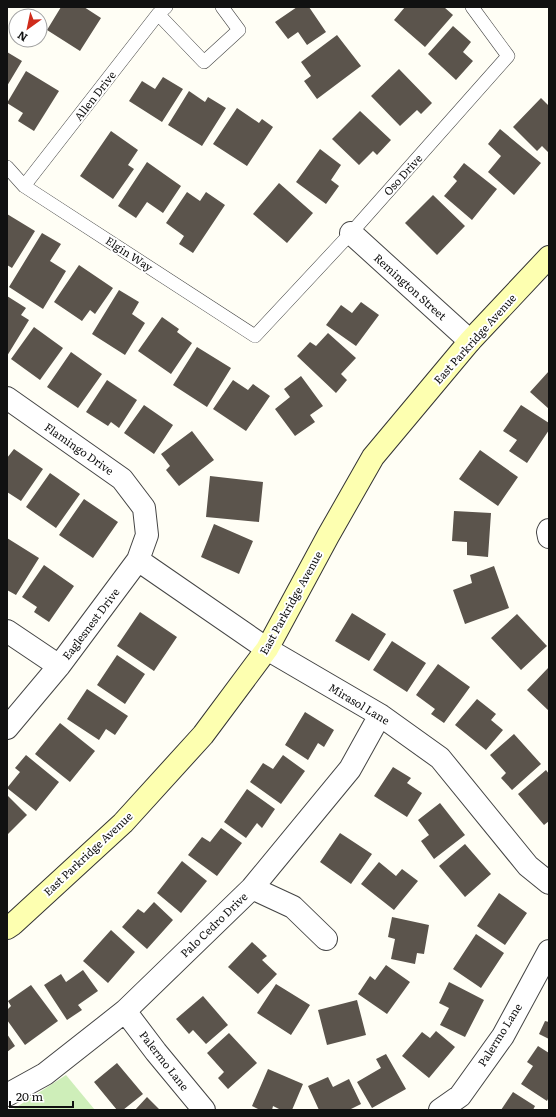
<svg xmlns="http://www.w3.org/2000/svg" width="556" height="1117" font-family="Literata,serif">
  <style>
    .green { fill: #ceeeb9 }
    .building { fill: #5b544c }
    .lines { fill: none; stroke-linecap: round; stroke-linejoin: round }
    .lane-casing { stroke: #444; stroke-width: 14 }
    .street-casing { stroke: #444; stroke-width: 24 }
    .secondary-casing { stroke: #333; stroke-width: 24 }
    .lane { stroke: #fff; stroke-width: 13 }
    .street { stroke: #fff; stroke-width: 22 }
    .secondary { stroke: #fdffb0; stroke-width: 22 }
    .labels { text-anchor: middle; stroke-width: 4; stroke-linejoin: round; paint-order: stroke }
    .street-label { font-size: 11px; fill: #111; stroke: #fff }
  </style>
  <rect width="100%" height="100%" fill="#fffef5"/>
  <path class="green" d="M66,1075L95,1110H12Z"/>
  <path class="building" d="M61,7H84L101,18L80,51L47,30Z
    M297,7H309L326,32L307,45L298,32L288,39L275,22Z
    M405,7H444L453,15L425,47L394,20Z
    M453,26L471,42L463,52L473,61L456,80L428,54Z
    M337,35L361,66L317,99L304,81L311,76L301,62Z
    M7,52L22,61L7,86Z
    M399,69L432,103L421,114L417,110L400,126L371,96Z
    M26,71L59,91L34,131L18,121L23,113L7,103Z
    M163,77L183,89L162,122L129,101L142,81L155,89Z
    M189,91L205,102L208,97L226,108L202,146L168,125Z
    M541,98L549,106V153L542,146L537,151L513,127Z
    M237,108L259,123L262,119L273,127L247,166L213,144Z
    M360,111L391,140L377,155L373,151L359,165L332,139Z
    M500,129L541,163L514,195L488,172L501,156L488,144Z
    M111,131L138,150L128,165L134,169L113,199L80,176Z
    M320,149L341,165L331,180L339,186L326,204L296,182Z
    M147,162L181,186L163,213L147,202L136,218L118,206Z
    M464,163L497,189L472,220L444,196L457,181L453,177Z
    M279,183L313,213L287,243L253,214Z
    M187,192L200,201L206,192L225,205L193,253L179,244L184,236L166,223Z
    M433,195L465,226L437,255L405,223Z
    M7,214L35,231L12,268L7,265Z
    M42,233L61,244L50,261L66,271L43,309L9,287Z
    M79,265L113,288L95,314L90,310L82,321L54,302Z
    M119,290L139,302L132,314L145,323L125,355L92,334Z
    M7,296L26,308L21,315L29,320L7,356Z
    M361,302L379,315L356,346L326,325L341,305L352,313Z
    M162,317L179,329L177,332L192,343L171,374L138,351Z
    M34,327L63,348L40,380L11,359Z
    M328,333L356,358L341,374L347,380L336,393L297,356L310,342L316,346Z
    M197,347L231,368L207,407L173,385Z
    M71,352L102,374L78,408L47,387Z
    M549,371V409L530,392Z
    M301,376L323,406L310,415L315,422L295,436L275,409L290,397L284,389Z
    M107,380L137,400L119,428L111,422L108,426L86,412Z
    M233,380L248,390L253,384L270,396L246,431L213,409Z
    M144,405L173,425L154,454L124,433Z
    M521,405L549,423V430L527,463L509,451L517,440L503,431Z
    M192,431L214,460L179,486L166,470L170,466L161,454Z
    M14,449L43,469L21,501L7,492V458Z
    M480,450L518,477L498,506L459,479Z
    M50,473L80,494L56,528L26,507Z
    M210,476L263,482L259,522L206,517Z
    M84,499L118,522L93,558L59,535Z
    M454,511L491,513L488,557L467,555V542L452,541Z
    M214,524L253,541L239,574L201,557Z
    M7,538L39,558L16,595L7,590Z
    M44,565L74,586L49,622L34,612L37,607L22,597Z
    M494,566L509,608L465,624L453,590L472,583L470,575Z
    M140,612L177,637L154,671L117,646Z
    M352,613L386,634L369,661L335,641Z
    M517,614L547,646L521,670L491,638Z
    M392,641L426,663L407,692L373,670Z
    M117,655L145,674L125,704L97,685Z
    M438,664L470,687L444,723L431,714L435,709L416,695Z
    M549,667V711L527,690Z
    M87,689L128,716L115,735L106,729L99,740L67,719Z
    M477,699L496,714L491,720L503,730L486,750L455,725Z
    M305,712L334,730L324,747L318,743L308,760L285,745Z
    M60,723L95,751L70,782L35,754Z
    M514,734L541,764L512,790L501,778L506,773L490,755Z
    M26,755L59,782L36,811L7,788L20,772L15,768Z
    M283,755L305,771L281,804L250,782L263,763L273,769Z
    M393,767L411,778L407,783L422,793L407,817L374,796Z
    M546,770L549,774V821L544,825L518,794Z
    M247,789L275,809L262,828L257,823L246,838L224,822Z
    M7,795L27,815L7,835Z
    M440,803L465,835L434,859L421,841L429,835L418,820Z
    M221,828L242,843L217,876L188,855L202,837L210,842Z
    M340,833L372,854L351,884L320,862Z
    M465,844L491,874L465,897L439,866Z
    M182,861L207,881L181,913L157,893Z
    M379,862L396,876L402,869L418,881L394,910L361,884Z
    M499,893L527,913L505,945L477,926Z
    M154,902L173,920L147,949L122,927L138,909L144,913Z
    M392,917L429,925L424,954L417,953L415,964L391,959L395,939L388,937Z
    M111,930L135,952L108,983L83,961Z
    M476,934L504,953L481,988L453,969Z
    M252,942L267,956L262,960L277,974L258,994L228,967Z
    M386,965L410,982L387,1014L358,994L370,976L375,980Z
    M83,970L98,991L78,1005L82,1010L67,1020L44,985L61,974L66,982Z
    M449,982L484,1000L465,1037L440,1025L449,1008L439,1003Z
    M276,984L310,1005L291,1035L257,1013Z
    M31,985L58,1021L25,1045L7,1020V1010L11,1006L8,1001Z
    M203,996L228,1025L206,1044L193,1030L189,1034L176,1019Z
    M357,1000L366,1035L327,1045L318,1010Z
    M545,1021L549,1022V1039L539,1034Z
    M436,1031L455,1047L429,1078L402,1056L422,1032L430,1038Z
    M229,1033L257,1063L228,1089L218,1078L224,1072L207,1053Z
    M7,1034L15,1046L7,1052Z
    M538,1046L549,1053V1097L547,1101L521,1084L533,1066L527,1062Z
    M386,1054L406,1089L372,1108L357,1082L381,1068L376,1059Z
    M117,1063L143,1094L123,1110H117L94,1082Z
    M268,1069L303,1084L292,1110H281L273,1106L272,1110H260L252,1106Z
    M328,1077L333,1087L349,1079L361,1104L349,1110H319L308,1086Z
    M513,1092L535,1106L533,1110H501Z
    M147,1097L160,1110H135Z"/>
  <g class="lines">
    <g class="lane-casing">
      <path id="lane" d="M158,14L204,62L239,30L222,7
        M7,167L24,186L255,336L351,233L508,56L472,7
        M24,186L158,14L166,7"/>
    </g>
    <g class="street-casing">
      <path id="street" d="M351,233L470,341
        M7,398L122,479L144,508L147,535L138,560L59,666L7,728
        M549,530L548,532L549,537
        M138,560L267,649L380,715L440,758L528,866L549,883
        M7,631L59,666
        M252,888L293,907L326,939
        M125,1011L156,1052L204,1110
        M7,1095L45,1074L125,1011L252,888L350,769L380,715
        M440,1110L460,1096L503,1036L549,951"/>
    </g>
    <g class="secondary-casing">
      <path id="secondary" d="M7,928L13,924L123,823L203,735L267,649L328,536L373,457L470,341L549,257"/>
    </g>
    <use href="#lane" class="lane"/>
    <use href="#street" class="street"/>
    <use href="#secondary" class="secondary"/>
  </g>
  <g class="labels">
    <g class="street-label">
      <text transform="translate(95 96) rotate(-52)" y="4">Allen Drive</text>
      <text transform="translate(403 175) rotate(-48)" y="4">Oso Drive</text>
      <text transform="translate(129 254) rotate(33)" y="4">Elgin Way</text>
      <text transform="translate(410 287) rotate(42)" y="4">Remington Street</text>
      <text transform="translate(475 339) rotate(-48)" y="4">East Parkridge Avenue</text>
      <text transform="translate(79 449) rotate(35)" y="4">Flamingo Drive</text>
      <text transform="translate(291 603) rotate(-61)" y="4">East Parkridge Avenue</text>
      <text transform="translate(91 624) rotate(-53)" y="4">Eaglesnest Drive</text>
      <text transform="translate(359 704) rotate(31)" y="4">Mirasol Lane</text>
      <text transform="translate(88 854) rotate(-43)" y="4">East Parkridge Avenue</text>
      <text transform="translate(214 925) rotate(-44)" y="4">Palo Cedro Drive</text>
      <text transform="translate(500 1035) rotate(-58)" y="4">Palermo Lane</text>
      <text transform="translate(164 1061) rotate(52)" y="4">Palermo Lane</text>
    </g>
  </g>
  <rect width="556" height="1117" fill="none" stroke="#111111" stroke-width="16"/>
  <g transform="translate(28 28) rotate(213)"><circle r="19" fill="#ffffff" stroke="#a0a0a0"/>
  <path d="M0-3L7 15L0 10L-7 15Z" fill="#cf2b1b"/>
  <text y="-6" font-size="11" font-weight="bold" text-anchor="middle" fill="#111111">N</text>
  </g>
  <path d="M10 1101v6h63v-6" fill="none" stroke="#111111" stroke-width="2"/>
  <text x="16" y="1101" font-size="12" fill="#111111" stroke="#ffffff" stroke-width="3" paint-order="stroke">20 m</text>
</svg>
